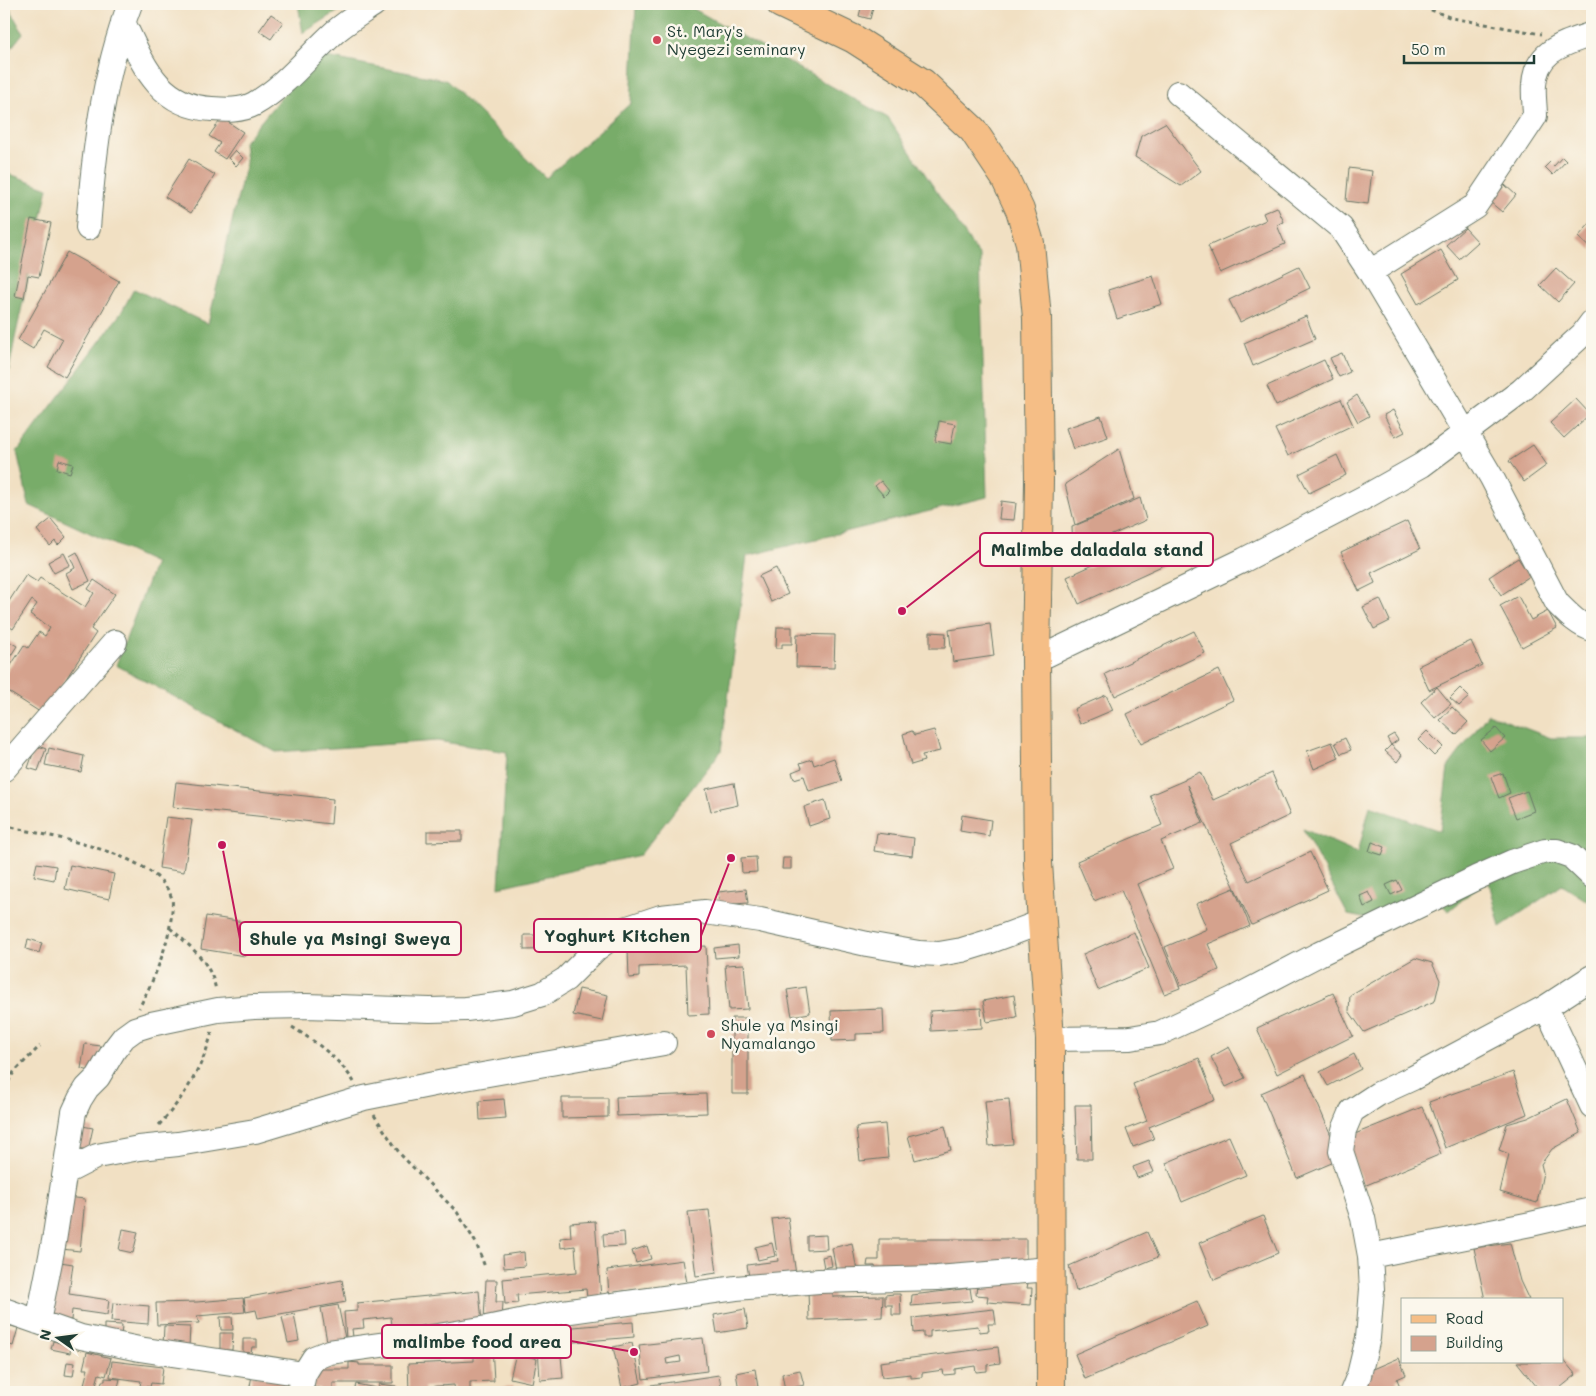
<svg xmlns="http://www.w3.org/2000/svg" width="1596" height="1396" font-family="Mali,sans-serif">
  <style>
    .forest { fill: #78ac69; stroke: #4c744e }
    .building { fill: #d5a28d; fill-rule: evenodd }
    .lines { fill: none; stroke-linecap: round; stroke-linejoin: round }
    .minor-casing { stroke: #687666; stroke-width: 26 }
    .major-casing { stroke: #687666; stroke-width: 30 }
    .path { stroke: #687666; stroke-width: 3; stroke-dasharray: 4 4; stroke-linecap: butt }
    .minor { stroke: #fff; stroke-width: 24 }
    .major { stroke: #f5be86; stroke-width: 28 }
    .poi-dot { fill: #d1495b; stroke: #fbf7ec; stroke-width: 2 }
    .labels { text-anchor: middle; stroke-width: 5; stroke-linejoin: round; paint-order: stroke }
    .poi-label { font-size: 16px; fill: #1f3d34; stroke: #fbf7ec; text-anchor: start }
    .leader { fill: none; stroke: #c2185b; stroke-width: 2 }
    .callout-dot { fill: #c2185b; stroke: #fbf7ec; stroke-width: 2 }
    .callout { fill: #fbf7ec; stroke: #c2185b; stroke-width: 2 }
    .callout-label { font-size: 18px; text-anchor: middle; font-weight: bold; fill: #1f3d34 }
  </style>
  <rect width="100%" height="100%" fill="#fbf7ec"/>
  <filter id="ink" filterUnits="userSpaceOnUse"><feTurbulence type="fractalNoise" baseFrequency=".02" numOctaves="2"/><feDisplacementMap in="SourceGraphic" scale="10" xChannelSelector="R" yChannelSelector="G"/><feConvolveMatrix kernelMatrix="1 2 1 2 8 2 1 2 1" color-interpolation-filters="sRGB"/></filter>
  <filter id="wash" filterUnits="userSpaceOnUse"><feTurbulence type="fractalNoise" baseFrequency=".0096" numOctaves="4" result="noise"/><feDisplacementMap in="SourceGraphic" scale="20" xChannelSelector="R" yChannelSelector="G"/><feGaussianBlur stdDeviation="1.12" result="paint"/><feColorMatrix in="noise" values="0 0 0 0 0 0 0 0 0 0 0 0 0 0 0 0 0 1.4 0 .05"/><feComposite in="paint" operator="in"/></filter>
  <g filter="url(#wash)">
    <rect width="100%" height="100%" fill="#f1e0c3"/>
    <path class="forest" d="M4,4H7L23,33L4,57Z
      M298,4H350L303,33Z
      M636,4H685L888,118L980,257L987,497L747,556L721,751L640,855L499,887L507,752L437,741L276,752L116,665L155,563L29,505L17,452L121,313L134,289L208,324L246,162L244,142L316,55L446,80L546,178L631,103Z
      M4,172L48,188L15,338L4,397Z
      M1488,714L1551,738H1592V857L1575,849L1592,878V904L1562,885L1500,927L1488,878L1449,911L1428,893L1378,921L1348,915L1303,829L1358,853L1370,806L1440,831L1448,767Z"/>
    <g id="blocks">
      <path class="building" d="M862,4H874L870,19L859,16Z
        M271,14L283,22L271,39L259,31Z
        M222,118L243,132L225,159L214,152L220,143L209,136Z
        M1165,123L1201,171L1181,186L1135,157L1141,136Z
        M235,150L243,158L236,166L228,158Z
        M1562,157L1566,161L1553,175L1545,167L1550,162L1554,166Z
        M189,159L215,175L191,213L165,197Z
        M1349,168L1372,171L1368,204L1346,201Z
        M1505,185L1516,195L1502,212L1490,202Z
        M1277,207L1284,222L1277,225L1285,244L1220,273L1208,246L1266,220L1263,213Z
        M31,219L51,223L39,277L28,275L24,298L15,296Z
        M1592,221V250L1578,237Z
        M1465,228L1478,242L1459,259L1446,245Z
        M1441,250L1458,280L1418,304L1401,274Z
        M67,252L119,281L65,377L48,367L63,339L44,329L33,349L18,340Z
        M1299,266L1310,288L1240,322L1229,300Z
        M1556,268L1574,284L1558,302L1540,285Z
        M1153,276L1162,304L1117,319L1108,290Z
        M1306,316L1315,339L1253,366L1244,343Z
        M1342,353L1350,372L1339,377L1330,358Z
        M1324,360L1333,379L1276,406L1267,386Z
        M1357,395L1369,416L1358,422L1347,402Z
        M1341,399L1353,425L1288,456L1275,429Z
        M1576,399L1590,414L1564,438L1550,423Z
        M1393,410L1405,432L1395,437L1384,415Z
        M1101,416L1108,437L1073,449L1066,428Z
        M939,421L955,424L951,444L935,441Z
        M1533,445L1547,465L1524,482L1509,461Z
        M1119,449L1134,499L1075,525L1065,484Z
        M1337,455L1346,475L1309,493L1299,474Z
        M59,460L73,464L70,473L57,469Z
        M881,481L889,491L884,496L875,486Z
        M1140,498L1146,520L1073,552L1072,527Z
        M1001,501L1016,503L1014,520L999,519Z
        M51,519L66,537L58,545L55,541L50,546L37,530Z
        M1407,521L1420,549L1371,573L1375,583L1359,591L1341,552Z
        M1154,537L1166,564L1079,604L1067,577Z
        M77,552L90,581L73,589L66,573L75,568L70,556Z
        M64,553L70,565L54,573L48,562Z
        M1518,558L1530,576L1501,595L1489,577Z
        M776,568L788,594L771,602L759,576Z
        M26,575L37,582L40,578L85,607L94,593L88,589L94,580L115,594L91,629L96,633L43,714L4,689V672L6,673L24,645L28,648L39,632L45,636L50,628L30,614L37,604L32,600L13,629L4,623V609Z
        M1518,596L1531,620L1548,611L1557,628L1522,647L1500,606Z
        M1380,599L1390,621L1374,629L1363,607Z
        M990,624L994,656L953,662L949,630Z
        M777,627H792V644H782V648H776Z
        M1194,631L1205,653L1115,696L1105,674Z
        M930,632L946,633L945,648H930Z
        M797,634L835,635L834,668L796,667Z
        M5,639L17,646L4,666V640Z
        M1471,641L1482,665L1429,690L1418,666Z
        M1219,670L1233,700L1141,744L1127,714Z
        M1437,687L1451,704L1435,718L1421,702Z
        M1460,688L1469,697L1459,706L1450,698Z
        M1106,695L1113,710L1080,724L1074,709Z
        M1452,707L1468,722L1456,735L1440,720Z
        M1496,728L1505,738L1490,751L1481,740Z
        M934,730L940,751L922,755L924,761L911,765L903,734L912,731L915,735Z
        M1427,731L1443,747L1434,756L1418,740Z
        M1394,734L1398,740L1391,745L1387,738Z
        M1345,738L1351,750L1341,754L1335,743Z
        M1332,742L1339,758L1314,769L1307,751Z
        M36,745L46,749L38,771L28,768Z
        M1391,745L1402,755L1397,762L1385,751Z
        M49,748L84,756L81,772L45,765Z
        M834,758L842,781L809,791L804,776L794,779L792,772L802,768L800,763L812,759L814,765Z
        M1200,772L1213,800L1272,773L1290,815L1231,843L1249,881L1310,852L1328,890L1252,925L1187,785L1203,823L1161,841L1173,869L1137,884L1180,988L1164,994L1121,890L1094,901L1077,861L1162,825L1150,795L1185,780V779Z
        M1503,773L1510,793L1499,798L1491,777Z
        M176,782L333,799L331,824L173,807Z
        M734,783L738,805L711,811L706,789Z
        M1527,791L1534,811L1516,818L1508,798Z
        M825,800L830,819L809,826L804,807Z
        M962,815L991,820L989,836L960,831Z
        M166,817L192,820L184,872L159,868Z
        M427,831H462V841L427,842Z
        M877,833L914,838L912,856L874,851Z
        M1372,842L1385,847L1382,855L1369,851Z
        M756,857L757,872L742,873L741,858Z
        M783,858H791V869H782Z
        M37,863L56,866L54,880L34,876Z
        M70,865L114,874L109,899L65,889Z
        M1397,880L1402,890L1391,895L1386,885Z
        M1234,888L1250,926L1208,944L1219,970L1181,986L1165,947L1207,929L1196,904Z
        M746,889L748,903L720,905L718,892Z
        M1369,892L1374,902L1364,907L1360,896Z
        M206,916L251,923L245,956L201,949Z
        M1134,932L1149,968L1098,990L1083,954Z
        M524,935H566V949L524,950Z
        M28,939L42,943L39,953L26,949Z
        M738,945L739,956L715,958L714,948Z
        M706,946L709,1014L688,1015L686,965L639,967V977L629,978L628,950Z
        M1415,958L1432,963L1440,980L1435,1001L1364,1032L1349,1011L1350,995Z
        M744,964L748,1009L729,1010L725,965Z
        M806,987L810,1013L792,1016L787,990Z
        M579,989L608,995L602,1021L573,1015Z
        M1333,993L1353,1036L1277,1074L1257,1028Z
        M1014,995L1017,1017L987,1022L983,1001Z
        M981,1008L982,1028L931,1031L930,1011Z
        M883,1009L884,1033L856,1034V1040L832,1041L831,1011Z
        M732,1018H748V1094H732Z
        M85,1044L101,1046L96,1072L81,1069Z
        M1229,1047L1245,1078L1226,1087L1211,1057Z
        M1354,1054L1361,1069L1328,1086L1320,1072Z
        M1199,1058L1215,1100L1149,1127L1154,1139L1133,1147L1126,1129L1147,1121L1133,1084Z
        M1513,1072L1527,1114L1445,1148L1429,1102Z
        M1305,1074L1341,1159L1297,1178L1261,1093Z
        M706,1094L707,1113L617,1116L616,1097Z
        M562,1098H608V1117L562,1118Z
        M504,1099L506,1118L480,1120L479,1101Z
        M1009,1099L1013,1144L989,1146L985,1101Z
        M1567,1099L1581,1133L1552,1149L1541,1164L1543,1172L1537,1203L1500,1192L1509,1154L1499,1150L1507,1124L1528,1118Z
        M1075,1105H1091L1092,1159H1077Z
        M1422,1107L1441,1154L1364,1186L1345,1138Z
        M885,1124L888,1158L860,1161L856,1127Z
        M77,1125L93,1128L88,1150L72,1147Z
        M945,1126L951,1150L915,1160L908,1136Z
        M1229,1136L1246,1175L1182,1202L1166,1163Z
        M1149,1161L1154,1172L1137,1178L1133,1167Z
        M66,1197L85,1199L80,1251L61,1249Z
        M709,1210L717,1273L696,1276L688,1212Z
        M1263,1216L1278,1253L1214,1280L1199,1243Z
        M788,1217L796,1275L750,1283L747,1265L778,1261L772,1219Z
        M595,1221L601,1297L587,1298L586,1289L517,1295L518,1303L505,1304L503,1279L577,1272L575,1246L561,1248L560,1238L571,1237L570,1223Z
        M123,1229L138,1232L133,1253L119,1250Z
        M624,1232L625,1246L604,1247L603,1234Z
        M1147,1232L1158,1257L1076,1291L1069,1266Z
        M826,1235L827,1249L807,1250V1236Z
        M879,1239H1026V1266H933V1274L874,1273L875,1266H867L868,1260H879Z
        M772,1243L775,1256L758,1260L755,1247Z
        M852,1243L857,1271L837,1276L832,1248Z
        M1510,1243L1520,1281L1529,1300H1485L1474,1248Z
        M647,1246L651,1259L636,1263L632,1251Z
        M524,1252L525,1266L504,1268L503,1255Z
        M830,1255L832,1266L824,1268L822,1257Z
        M683,1260L687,1283L609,1293L607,1270Z
        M54,1261L73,1264L69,1294L109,1300L107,1315L72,1310L71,1320L47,1317Z
        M342,1280L346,1302L258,1318L256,1310L246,1312L244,1298Z
        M486,1280H497L496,1302H503L502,1320H484Z
        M977,1282L1028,1283L1027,1288H1032L1031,1305L987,1302L988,1296L976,1295Z
        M970,1288L972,1301L911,1306L912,1295Z
        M833,1289V1297L883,1296L882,1317L809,1320L808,1290Z
        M479,1291L482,1322L393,1335L391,1317L363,1320L364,1328L352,1329L353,1337L346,1338L344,1312L357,1311V1303Z
        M894,1294H900L901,1315H892V1305H885V1295Z
        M243,1298L245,1312L197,1316L199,1323L157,1325L156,1303L197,1302Z
        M1197,1301L1208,1326L1085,1379L1075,1354Z
        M113,1303L149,1306L148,1324L111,1321Z
        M338,1305L346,1343L328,1347L321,1308Z
        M745,1309L748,1328L717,1333L714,1315Z
        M994,1309L996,1324H988L989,1331L979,1332L978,1326L930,1331V1337H923V1332L914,1333L913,1318Z
        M294,1314L299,1341L288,1343L282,1317Z
        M220,1317H232L233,1330H221Z
        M633,1322L634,1337L539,1345L538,1330Z
        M4,1324L18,1328L13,1346L4,1343Z
        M104,1324L122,1325L121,1337L104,1336Z
        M164,1326L190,1327L189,1347L163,1346Z
        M220,1333H233L232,1350H220Z
        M703,1338L707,1371L643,1379L639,1345ZM680,1356L681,1362L667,1364L666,1359Z
        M243,1339H257V1347H252L251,1353H243Z
        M53,1341L71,1345L70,1353L51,1349Z
        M632,1343L641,1383L622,1388L613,1347Z
        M560,1345L563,1378L540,1380L538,1347Z
        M492,1346L494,1381L470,1382V1392H455L454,1385L424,1387L425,1392H409L408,1364L474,1361V1347Z
        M998,1347L1000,1363L987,1365V1371L976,1372L975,1366L955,1369V1374L944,1375L943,1370L922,1373V1377L911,1378V1374L882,1377L880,1362Z
        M87,1352L111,1358L106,1376L99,1374L94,1392H82L88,1369H83Z
        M516,1353L537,1359L532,1383L510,1378Z
        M1399,1358L1406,1375L1397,1379L1401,1389L1392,1392L1389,1388L1380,1392H1370L1362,1374Z
        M1562,1358L1576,1375L1555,1392H1541L1517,1362H1562Z
        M112,1361L163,1367L161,1384L151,1383L150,1387L140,1386L141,1381L110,1377Z
        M67,1362L75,1363L73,1376L65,1375Z
        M349,1362L359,1363V1365H393V1383H333V1392H320V1388H314L315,1369H349Z
        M755,1369L758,1387L739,1390L736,1373Z
        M800,1370L804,1385L785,1390L782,1374Z
        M252,1375L287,1380L285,1392H249Z
        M719,1375L722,1391L652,1392L651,1385Z
        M105,1378L120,1379L117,1392H99L102,1381H105Z
        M356,1384L376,1388V1392H354Z
        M379,1384L396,1386L395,1392H378Z
        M513,1386L514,1392H489V1391Z
        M431,1388H452V1392H431Z
        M999,1388L1000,1392H974V1391Z"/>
    </g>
  </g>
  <g filter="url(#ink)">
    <use href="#blocks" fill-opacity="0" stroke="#687666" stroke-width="1"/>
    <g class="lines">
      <g class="minor-casing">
        <path id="minor" d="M123,22C143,64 158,106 212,109C226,110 241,111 254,104C285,87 310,54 336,31C348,21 361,13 374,4
          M1178,93L1341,228L1370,272L1492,478L1557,603C1567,613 1578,625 1592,629
          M88,228C94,152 103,75 130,4
          M1370,272L1475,206L1535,116C1535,106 1533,95 1534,85C1536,50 1564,44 1592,34
          M1036,660L1244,560L1367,496L1422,465L1521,391L1583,334L1592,322
          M4,769L115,642
          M1546,1007L1592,1106
          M1050,1039L1130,1038L1160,1033L1233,999L1319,954L1476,878L1512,862L1545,851H1557L1571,856L1592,876
          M66,1172L97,1156L139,1148L178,1144L255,1131L364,1098L454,1080L664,1043
          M1370,1256L1531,1224L1592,1210
          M4,1310L81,1337L139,1349L304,1374
          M38,1322L54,1241L74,1112L80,1099L87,1088L98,1077L114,1050L124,1037L135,1029L151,1024L218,1010L254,1007L306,1006L430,1010L466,1009L513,1003L542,994L566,979L596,949L622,930L661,917L705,912L760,920L867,944L919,953L939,954L962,950L988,942L1042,922
          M300,1392L304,1374L314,1358L329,1352L395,1343L487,1328L563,1312L736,1288L819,1281L937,1278L1050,1269
          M1352,1392L1359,1375L1368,1338L1372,1289L1370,1256L1363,1218L1341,1151L1344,1130L1352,1111L1378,1094L1413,1078L1546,1007L1592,977"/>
      </g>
      <g class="major-casing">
        <path id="major" d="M781,4L854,39L923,83L973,130L1005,178L1020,210L1030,243L1037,318L1039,481L1036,660L1038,863L1050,1039L1051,1392"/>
      </g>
      <path class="path" d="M1416,4L1452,18L1541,34
        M4,825C46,837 158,851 172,899C173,903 172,907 172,911C169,944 155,978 139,1008
        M170,928C190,946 212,963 216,991
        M292,1027C316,1042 339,1058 354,1082
        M4,1089L14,1072L40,1046
        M374,1115L400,1154L457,1212L476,1243L485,1267
        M159,1125C183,1099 204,1066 212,1031"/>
      <use href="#minor" class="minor"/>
      <use href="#major" class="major"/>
    </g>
  </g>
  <g class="poi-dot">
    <circle cx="657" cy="40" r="5"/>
    <circle cx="711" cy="1034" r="5"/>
  </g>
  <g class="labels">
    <g class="poi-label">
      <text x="667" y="37">St. Mary's<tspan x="667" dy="18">Nyegezi seminary</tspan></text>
      <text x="721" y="1031">Shule ya Msingi<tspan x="721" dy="18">Nyamalango</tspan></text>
    </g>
  </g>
  <path class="leader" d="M902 611L980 550M731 858L701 936M222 845L240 939M634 1352L571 1341"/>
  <g class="callout-dot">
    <circle cx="902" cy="611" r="5"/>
    <circle cx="731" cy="858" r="5"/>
    <circle cx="222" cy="845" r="5"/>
    <circle cx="634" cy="1352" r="5"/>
  </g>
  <g class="callout">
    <rect x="980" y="533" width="233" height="33" rx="5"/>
    <rect x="534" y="919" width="167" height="33" rx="5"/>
    <rect x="240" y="922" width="221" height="33" rx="5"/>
    <rect x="382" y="1325" width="189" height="33" rx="5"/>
  </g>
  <g class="callout-label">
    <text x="1097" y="556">Malimbe daladala stand</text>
    <text x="617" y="942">Yoghurt Kitchen</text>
    <text x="350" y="945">Shule ya Msingi Sweya</text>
    <text x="477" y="1348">malimbe food area</text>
  </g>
  <rect width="1596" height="1396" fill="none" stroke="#fbf7ec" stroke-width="20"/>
  <rect x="1401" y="1298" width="162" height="65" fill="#fbf7ec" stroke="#a3ada2"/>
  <rect x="1411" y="1315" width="25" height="8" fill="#f5be86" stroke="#a3ada2"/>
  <text x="1446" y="1324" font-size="15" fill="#1f3d34">Road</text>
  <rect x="1411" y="1336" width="25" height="15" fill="#d5a28d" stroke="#a3ada2"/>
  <text x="1446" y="1348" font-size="15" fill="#1f3d34">Building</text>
  <g transform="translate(58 1338) rotate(284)" stroke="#fbf7ec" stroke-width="4" paint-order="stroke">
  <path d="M0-4L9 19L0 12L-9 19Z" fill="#1f3d34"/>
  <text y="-8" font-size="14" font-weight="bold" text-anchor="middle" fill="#1f3d34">N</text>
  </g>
  <path d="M1404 55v8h130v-8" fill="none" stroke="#1f3d34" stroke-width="2.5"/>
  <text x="1411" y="55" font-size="15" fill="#1f3d34" stroke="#fbf7ec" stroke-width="4" paint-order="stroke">50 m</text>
</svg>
